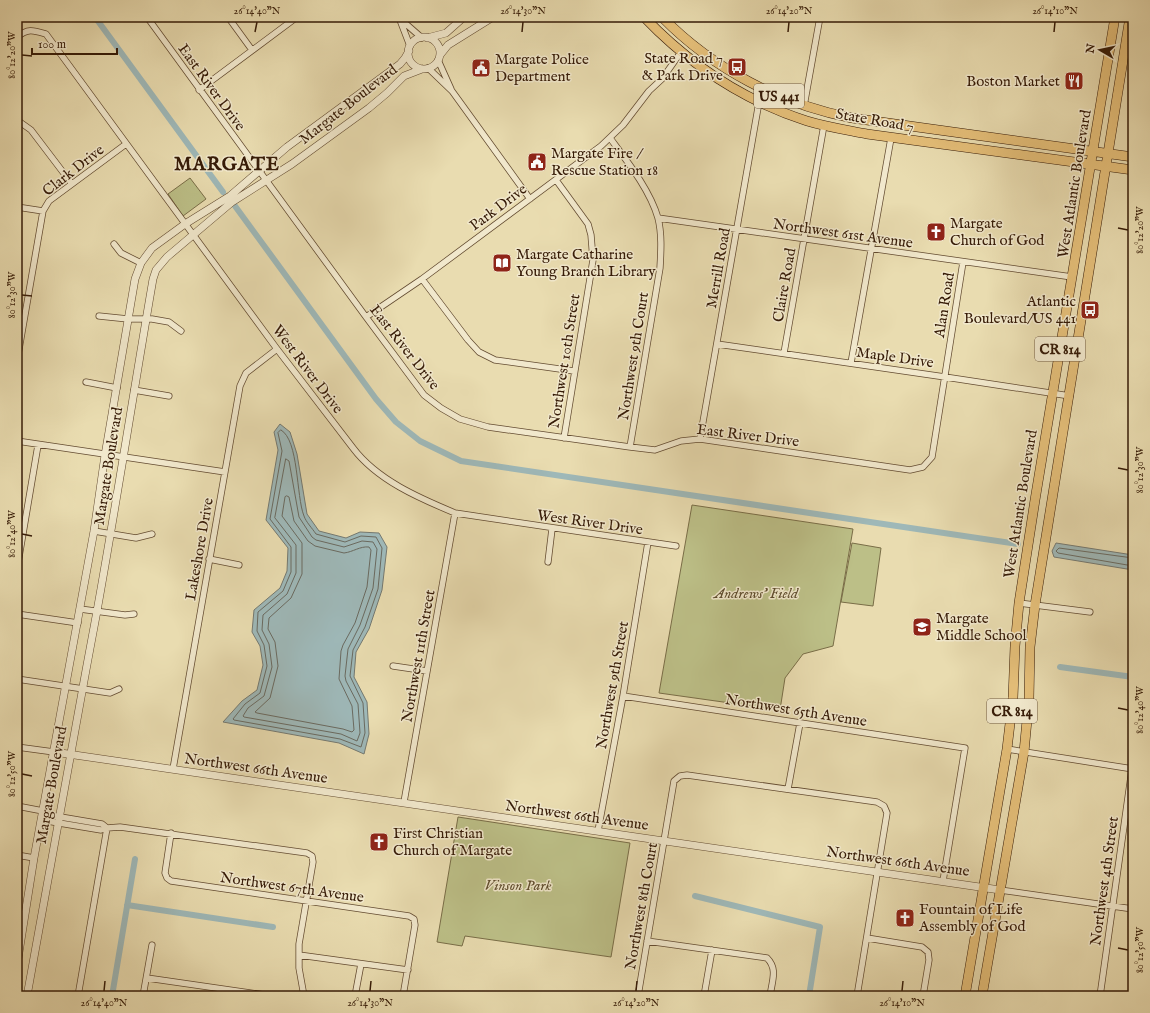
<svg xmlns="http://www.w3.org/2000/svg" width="1150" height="1013" font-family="'IM FELL English',serif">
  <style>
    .green { fill: #bcbf87; stroke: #796d47 }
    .water { fill: #9eb8b8; stroke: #747971 }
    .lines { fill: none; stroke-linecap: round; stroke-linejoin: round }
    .shore { stroke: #6a6a60; stroke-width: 1 }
    .canal { stroke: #9eb8b8; stroke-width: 6 }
    .minor-casing { stroke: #634b31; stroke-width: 7 }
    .tertiary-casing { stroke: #634b31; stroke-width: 8 }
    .primary-casing { stroke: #361b07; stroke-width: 10 }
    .minor { stroke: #f1e8cc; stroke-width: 5.5 }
    .tertiary { stroke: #f1e8cc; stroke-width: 7 }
    .primary { stroke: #e4be78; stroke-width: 9 }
    .ticks { fill: none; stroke: #361b07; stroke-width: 1.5 }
    .labels { text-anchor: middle; stroke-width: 3; stroke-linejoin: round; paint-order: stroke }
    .shield { fill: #f1e8cc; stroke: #6e5842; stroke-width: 1 }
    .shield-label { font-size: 14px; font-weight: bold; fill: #361b07 }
    .poi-label { font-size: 15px; fill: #361b07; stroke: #f1e8cc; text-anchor: start }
    .street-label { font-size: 15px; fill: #361b07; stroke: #f1e8cc }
    .park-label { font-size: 15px; font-style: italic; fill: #5e4c2d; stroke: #f1e8cc }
    .district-label { font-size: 19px; font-weight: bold; letter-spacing: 1px; fill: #361b07; stroke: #f1e8cc }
    .neatline { fill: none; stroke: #361b07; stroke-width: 1.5 }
    .ticks-label { font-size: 10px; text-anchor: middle; fill: #361b07 }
  </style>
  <rect width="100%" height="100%" fill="#e9dcb0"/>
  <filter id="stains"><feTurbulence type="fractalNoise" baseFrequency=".005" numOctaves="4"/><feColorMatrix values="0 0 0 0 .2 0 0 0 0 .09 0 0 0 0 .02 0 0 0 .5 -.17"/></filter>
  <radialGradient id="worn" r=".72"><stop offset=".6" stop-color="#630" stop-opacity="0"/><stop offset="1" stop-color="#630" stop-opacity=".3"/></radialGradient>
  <path class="green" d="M190,178L206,199L183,216L168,194Z
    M692,505L853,529L833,646L803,654L785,678L780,710L659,693Z
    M852,543L881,548L873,606L841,602Z
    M458,817L630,843L611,957L465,936L462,946L437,942Z"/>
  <path class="water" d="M280,424L290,432L297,454L307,514L319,531L346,538L360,532L379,533L387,547L382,590L369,629L356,652L354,677L367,702L369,734L364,754L339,743L223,722L242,701L257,690L263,665L260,646L252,632L254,610L280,588L287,571L288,548L266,520L278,450L274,432Z
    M1056,543L1133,555V570L1054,557L1052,551Z"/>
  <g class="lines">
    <path class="shore" d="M281,430C299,440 296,496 304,516C306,522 312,528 316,534L345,542L361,536L376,537L382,548L378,589L365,627L353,650L350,676L363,703L365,733L361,747L340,739L234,720L233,719L245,704L260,693L267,666L264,645L257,631L258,612L283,591L291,572V547L270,519L282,451L278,433Z
      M286,459L289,461L299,517L312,537L316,540L344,547L362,541L373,542L377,549L373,588L360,625L348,649L345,676L346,681L358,704L360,733L357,741L341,734L244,717L243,716L248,708L264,696L272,667L269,644L262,630L263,615L287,594L296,573V545L275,518Z
      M287,496L289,497L294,521L308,541L315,546L344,553C353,552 360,546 369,547L371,550L367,587L355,623L343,645L341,651L339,679L352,706L354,730L352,732L343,729L257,713L255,712L270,698L278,666L275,642L268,629L269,618L291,598L302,574V543L282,516L285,497Z
      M1133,558L1059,548L1056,551L1058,553L1133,566"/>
    <path class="canal" d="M95,17L223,192
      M235,206L376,399L396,422L420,441L461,461L1018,544
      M1060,667L1133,677
      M695,896L820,927L809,996
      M127,905L273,927
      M112,996L135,859"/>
    <g class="minor-casing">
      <path id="minor" d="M147,17L366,317L424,395L441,408L460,419L488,427L630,447L655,450L681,441L700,439L910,470L923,467L932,457L963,262
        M228,17L252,50
        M398,17L422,38
        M400,20L410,46
        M17,37C28,28 33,30 46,34L277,349L353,448C377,480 419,498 455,513L676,546
        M438,60L451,89
        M428,68L452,91L530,199
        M199,90L297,17
        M804,106L820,17
        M17,120L31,130L72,184
        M610,138C627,161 650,190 658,218C662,234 661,251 660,268L630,447
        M556,180L588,224L591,235L593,260L564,438
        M17,207L43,211
        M658,218L1072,277
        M114,244L121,253L141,263
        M422,279L468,340L479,352L495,360L574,371
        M99,316L128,319H152L169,322L181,331
        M366,317L422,279L601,146L623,125L649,91L662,79L681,52
        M717,344L945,377L1070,396
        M784,353L824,125
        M17,361L43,211L49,201L126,144
        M851,363L891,138
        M86,382L117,388
        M134,390L169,396
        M700,439L759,102
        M17,441L225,472
        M94,531L136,538L152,534
        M209,559L239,565
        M548,562L552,529
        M17,569L38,445
        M1019,603L1090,612
        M80,609L125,615L134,614
        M17,614L78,623
        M393,666L427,671
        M17,679L110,693L119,689
        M623,696L965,748L943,881
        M17,747L54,752
        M1007,749L1133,769
        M173,769L240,386L246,373L277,349
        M788,789L800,723
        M404,802L455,513
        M17,806L43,811
        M43,814L102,824L107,828
        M41,820L101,830L107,828L120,827L307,853L312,856L313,862L299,944V968L304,996
        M598,831L623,696L648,542
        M171,833L165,873L167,878L171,881L409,916L414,919L415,925L403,996
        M17,855L34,858
        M1000,890L1133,909
        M867,938L922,947L928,952L929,960L923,996
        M647,941L767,958C778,969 772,981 770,996
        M299,955L408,970
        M147,978L272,996
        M78,996L107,828
        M143,996L152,945
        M355,996L361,964
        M638,996L674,781L680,776L687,775L877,802L884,806L887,813L857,996
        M704,996L712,950
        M1100,996L1132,769"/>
    </g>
    <g class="tertiary-casing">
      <path id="tertiary" d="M408 53a16 16 0 1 1 32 0a16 16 0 1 1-32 0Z
        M427,38L446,33L464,17
        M440,55L448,45L493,17
        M54,752L1000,890
        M17,965L34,858L94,531L105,455L135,279L141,263L152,248L185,224L230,196L287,147L400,64L405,58L409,51
        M27,996C50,867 73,739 97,611C117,500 134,389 153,279L156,270L167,257L232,202L292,164L369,108L387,93L404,76L422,69"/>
    </g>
    <g class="primary-casing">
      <path id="primary" d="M644,17C689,64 745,101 807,121C827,127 847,130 867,134L1133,170
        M662,17C713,69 780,104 852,118L1133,157
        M965,996L1007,749L1013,698L1015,646L1019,603L1035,500L1115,17
        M982,996L1024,752L1029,699L1030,647L1035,605L1130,17"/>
    </g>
    <use href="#minor" class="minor"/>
    <use href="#tertiary" class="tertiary"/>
    <use href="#primary" class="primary"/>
  </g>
  <path class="ticks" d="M255,32L257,22M522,32L523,22M788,32L789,22M1054,32L1055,22M22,55L32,56M1118,228L1128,230M22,295L32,296M1118,468L1128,470M22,534L32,536M1118,708L1128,710M22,774L32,776M1118,948L1128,950M104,991L105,981M370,991L371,981M636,991L637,981M902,991L903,981"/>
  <defs>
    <g id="bus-square" transform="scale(1)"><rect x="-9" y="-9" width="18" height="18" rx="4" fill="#8f2418" stroke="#f1e8cc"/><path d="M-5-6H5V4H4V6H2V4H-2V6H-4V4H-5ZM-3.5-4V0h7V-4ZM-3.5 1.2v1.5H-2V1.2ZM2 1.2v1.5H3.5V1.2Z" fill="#fff"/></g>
    <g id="civic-square" transform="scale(1)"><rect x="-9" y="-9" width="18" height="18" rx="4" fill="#8f2418" stroke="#f1e8cc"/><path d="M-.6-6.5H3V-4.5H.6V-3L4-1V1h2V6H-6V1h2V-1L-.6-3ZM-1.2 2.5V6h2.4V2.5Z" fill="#fff"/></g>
    <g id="restaurant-square" transform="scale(1)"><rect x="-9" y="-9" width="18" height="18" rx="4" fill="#8f2418" stroke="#f1e8cc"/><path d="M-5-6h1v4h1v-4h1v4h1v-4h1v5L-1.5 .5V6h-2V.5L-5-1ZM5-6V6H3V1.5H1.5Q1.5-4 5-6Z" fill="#fff"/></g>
    <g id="church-square" transform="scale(1)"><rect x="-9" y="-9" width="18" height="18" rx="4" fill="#8f2418" stroke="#f1e8cc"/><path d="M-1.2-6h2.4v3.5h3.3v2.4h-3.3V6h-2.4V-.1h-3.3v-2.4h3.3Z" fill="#fff"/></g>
    <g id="library-square" transform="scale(1)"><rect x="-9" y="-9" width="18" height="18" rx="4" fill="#8f2418" stroke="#f1e8cc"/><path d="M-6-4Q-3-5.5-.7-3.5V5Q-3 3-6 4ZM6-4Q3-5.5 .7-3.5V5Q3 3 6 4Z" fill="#fff"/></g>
    <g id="school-square" transform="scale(1)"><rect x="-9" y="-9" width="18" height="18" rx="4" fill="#8f2418" stroke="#f1e8cc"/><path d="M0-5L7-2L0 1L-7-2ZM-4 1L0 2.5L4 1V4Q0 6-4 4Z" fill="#fff"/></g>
  </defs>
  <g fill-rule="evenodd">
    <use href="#bus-square" x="737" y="67"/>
    <use href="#civic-square" x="481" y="68"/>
    <use href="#restaurant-square" x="1074" y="81"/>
    <use href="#civic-square" x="537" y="162"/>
    <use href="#church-square" x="936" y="232"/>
    <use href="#library-square" x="502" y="263"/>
    <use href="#bus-square" x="1090" y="310"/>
    <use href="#school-square" x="922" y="627"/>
    <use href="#church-square" x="379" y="842"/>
    <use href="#church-square" x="905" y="918"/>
  </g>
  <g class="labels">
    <g class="shield">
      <rect x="754" y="84" width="50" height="24" rx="3"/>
      <rect x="1035" y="337" width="50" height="24" rx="3"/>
      <rect x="987" y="699" width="50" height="24" rx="3"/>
    </g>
    <g class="shield-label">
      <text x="779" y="101">US 441</text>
      <text x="1060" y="354">CR 814</text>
      <text x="1012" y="716">CR 814</text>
    </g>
    <g class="poi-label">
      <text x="723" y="63" text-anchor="end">State Road 7<tspan x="723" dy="17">&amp; Park Drive</tspan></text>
      <text x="495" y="64">Margate Police<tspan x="495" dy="17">Department</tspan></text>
      <text x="1060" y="86" text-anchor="end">Boston Market</text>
      <text x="551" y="158">Margate Fire /<tspan x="551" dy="17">Rescue Station 18</tspan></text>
      <text x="950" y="228">Margate<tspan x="950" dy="17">Church of God</tspan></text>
      <text x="516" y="259">Margate Catharine<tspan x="516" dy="17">Young Branch Library</tspan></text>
      <text x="1076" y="306" text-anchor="end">Atlantic<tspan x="1076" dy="17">Boulevard/US 441</tspan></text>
      <text x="936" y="623">Margate<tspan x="936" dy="17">Middle School</tspan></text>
      <text x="393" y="838">First Christian<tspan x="393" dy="17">Church of Margate</tspan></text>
      <text x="919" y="914">Fountain of Life<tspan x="919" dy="17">Assembly of God</tspan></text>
    </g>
    <g class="street-label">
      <text transform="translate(212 87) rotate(54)" y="5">East River Drive</text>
      <text transform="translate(348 104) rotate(-38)" y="5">Margate Boulevard</text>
      <text transform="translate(875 120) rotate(10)" y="5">State Road 7</text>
      <text transform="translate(73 170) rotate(-38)" y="5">Clark Drive</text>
      <text transform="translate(1074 184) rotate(-81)" y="5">West Atlantic Boulevard</text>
      <text transform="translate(498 207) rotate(-37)" y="5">Park Drive</text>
      <text transform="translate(843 233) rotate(8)" y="5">Northwest 61st Avenue</text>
      <text transform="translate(718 268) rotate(-80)" y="5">Merrill Road</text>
      <text transform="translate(784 285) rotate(-80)" y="5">Claire Road</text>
      <text transform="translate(944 305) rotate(-81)" y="5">Alan Road</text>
      <text transform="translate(405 347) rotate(52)" y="5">East River Drive</text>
      <text transform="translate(633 356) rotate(-81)" y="5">Northwest 9th Court</text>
      <text transform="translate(895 357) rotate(8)" y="5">Maple Drive</text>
      <text transform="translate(564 361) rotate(-81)" y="5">Northwest 10th Street</text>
      <text transform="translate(308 369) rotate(53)" y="5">West River Drive</text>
      <text transform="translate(748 435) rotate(7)" y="5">East River Drive</text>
      <text transform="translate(108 466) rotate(-81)" y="5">Margate Boulevard</text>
      <text transform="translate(1020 504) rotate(-81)" y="5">West Atlantic Boulevard</text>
      <text transform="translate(590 522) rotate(8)" y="5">West River Drive</text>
      <text transform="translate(199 549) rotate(-80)" y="5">Lakeshore Drive</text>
      <text transform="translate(418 656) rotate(-80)" y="5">Northwest 11th Street</text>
      <text transform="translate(612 685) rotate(-80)" y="5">Northwest 9th Street</text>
      <text transform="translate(796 710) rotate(9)" y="5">Northwest 65th Avenue</text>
      <text transform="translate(256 768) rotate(8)" y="5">Northwest 66th Avenue</text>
      <text transform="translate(51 785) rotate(-80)" y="5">Margate Boulevard</text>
      <text transform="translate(577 815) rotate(8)" y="5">Northwest 66th Avenue</text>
      <text transform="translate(898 861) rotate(8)" y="5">Northwest 66th Avenue</text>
      <text transform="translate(1104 881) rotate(-82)" y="5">Northwest 4th Street</text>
      <text transform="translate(292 887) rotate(8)" y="5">Northwest 67th Avenue</text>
      <text transform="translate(641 906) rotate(-80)" y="5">Northwest 8th Court</text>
    </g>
    <g class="park-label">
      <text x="756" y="598">Andrews' Field</text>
      <text x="518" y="890">Vinson Park</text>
    </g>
    <g class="district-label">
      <text x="227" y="170">MARGATE</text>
    </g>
  </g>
  <rect width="1150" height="1013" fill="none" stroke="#e9dcb0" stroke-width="44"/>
  <g transform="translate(1100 50) rotate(279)" stroke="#f1e8cc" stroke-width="3" paint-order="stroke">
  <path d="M0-3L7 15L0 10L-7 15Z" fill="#361b07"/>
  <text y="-6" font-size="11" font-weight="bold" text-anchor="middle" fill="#361b07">N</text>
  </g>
  <path d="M32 48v6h85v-6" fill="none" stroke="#361b07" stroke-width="2"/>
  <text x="38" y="48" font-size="12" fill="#361b07" stroke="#f1e8cc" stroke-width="3" paint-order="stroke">100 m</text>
  <rect x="22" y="22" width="1106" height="969" class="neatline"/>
  <g class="ticks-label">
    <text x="257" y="14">26°14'40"N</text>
    <text x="523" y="14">26°14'30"N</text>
    <text x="789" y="14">26°14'20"N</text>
    <text x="1055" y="14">26°14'10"N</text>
    <text transform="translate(11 55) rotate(-90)" y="4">80°12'20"W</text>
    <text transform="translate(1139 230) rotate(-90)" y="4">80°12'20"W</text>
    <text transform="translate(11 295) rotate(-90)" y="4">80°12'30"W</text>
    <text transform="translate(1139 470) rotate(-90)" y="4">80°12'30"W</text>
    <text transform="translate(11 534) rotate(-90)" y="4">80°12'40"W</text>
    <text transform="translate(1139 710) rotate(-90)" y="4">80°12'40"W</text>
    <text transform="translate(11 774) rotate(-90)" y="4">80°12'50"W</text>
    <text transform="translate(1139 950) rotate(-90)" y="4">80°12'50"W</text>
    <text x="104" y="1006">26°14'40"N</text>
    <text x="370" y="1006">26°14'30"N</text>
    <text x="636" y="1006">26°14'20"N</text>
    <text x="902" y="1006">26°14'10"N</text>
  </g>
  <rect width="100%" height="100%" filter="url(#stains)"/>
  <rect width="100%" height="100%" fill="url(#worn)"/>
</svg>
